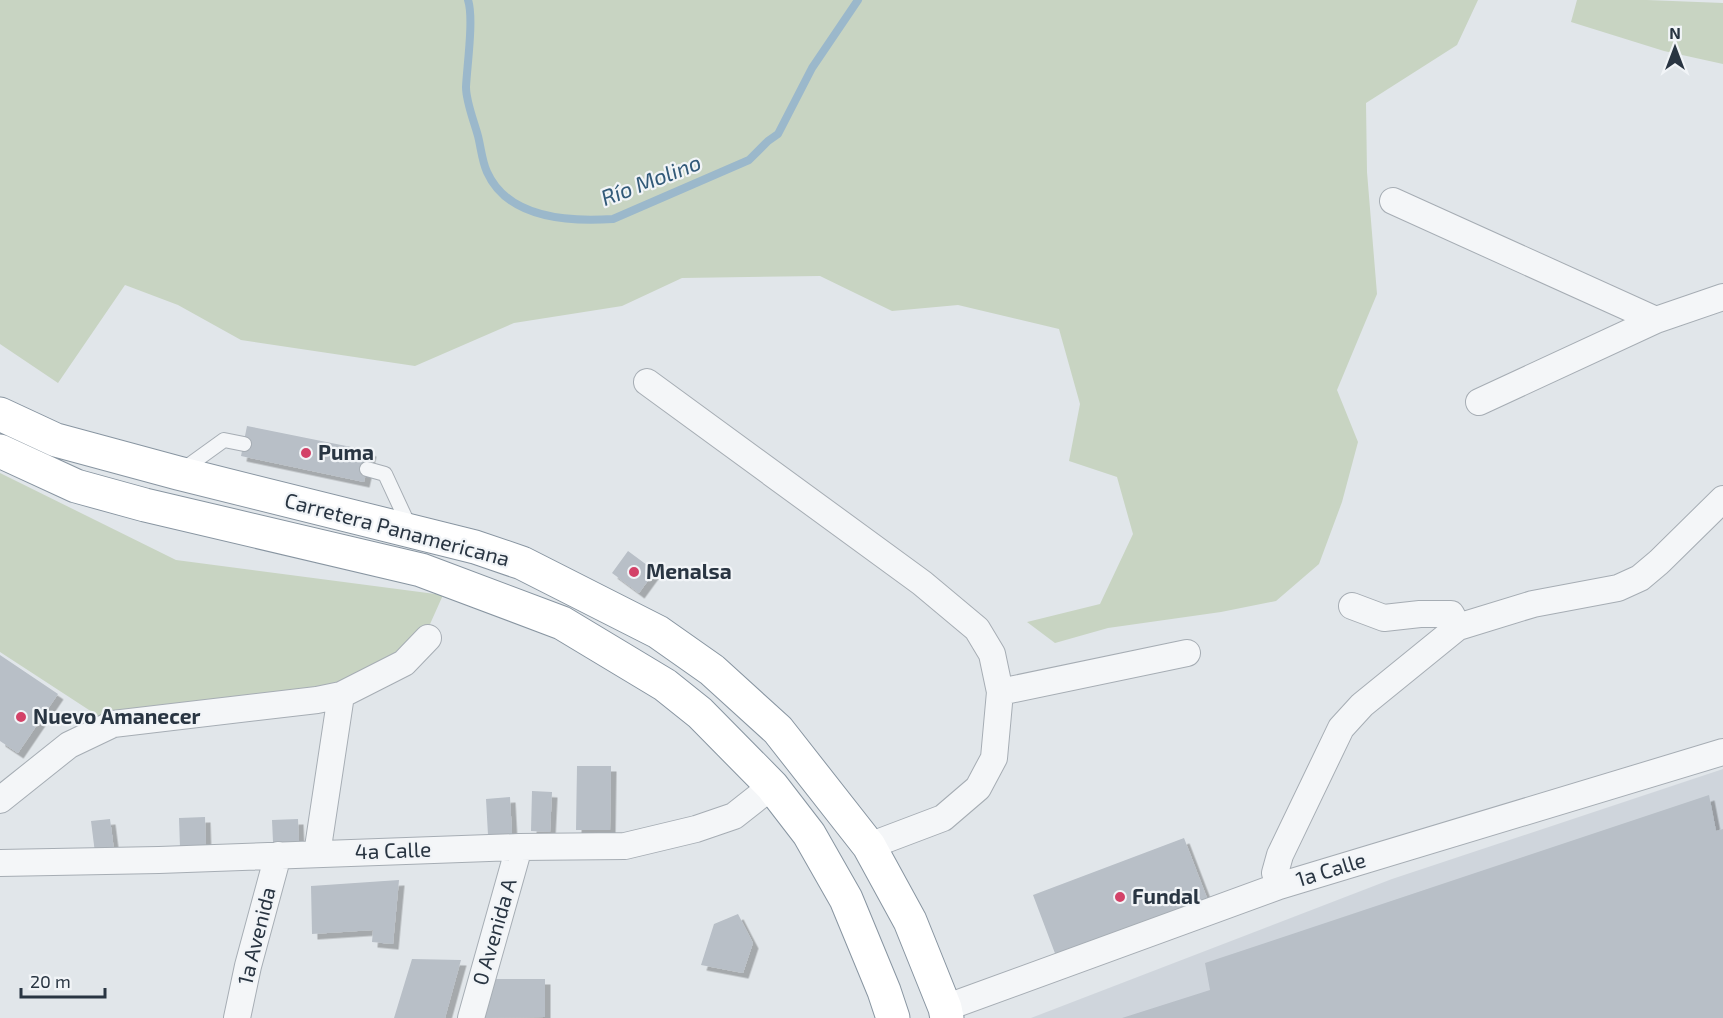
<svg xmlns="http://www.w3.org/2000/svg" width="1723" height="1018" font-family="'Exo 2',sans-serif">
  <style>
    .built { fill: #cfd5dc }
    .green { fill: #c8d4c2 }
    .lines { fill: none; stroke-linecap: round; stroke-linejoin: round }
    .stream { stroke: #9bb8cb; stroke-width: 8 }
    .building { fill: #b8bfc7; filter: url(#shadow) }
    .lane-casing { stroke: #a6adb4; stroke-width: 16 }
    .street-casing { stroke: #a6adb4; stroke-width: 28 }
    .highway-casing { stroke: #8895a1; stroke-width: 35 }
    .lane { stroke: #f4f6f8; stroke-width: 14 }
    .street { stroke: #f4f6f8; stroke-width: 26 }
    .highway { stroke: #fff; stroke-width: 33 }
    .poi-dot { fill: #d34268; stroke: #f1f4f7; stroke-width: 2 }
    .labels { text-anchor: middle; stroke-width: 4.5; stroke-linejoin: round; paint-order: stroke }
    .poi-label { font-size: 21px; font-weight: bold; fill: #293542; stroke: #f1f4f7; text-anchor: start }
    .street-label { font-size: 21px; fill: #293542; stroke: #f1f4f7 }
    .water-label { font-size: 22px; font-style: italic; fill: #315978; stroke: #f1f4f7 }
  </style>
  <defs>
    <filter id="shadow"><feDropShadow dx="5.5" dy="5.5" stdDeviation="0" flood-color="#0004"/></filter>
  </defs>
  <rect width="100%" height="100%" fill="#e1e6ea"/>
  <path class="built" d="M1723,769V1018H1031L1392,879Z"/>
  <path class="green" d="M0,0H1478L1457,45L1366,103L1367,172L1377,294L1337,390L1358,442L1342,502L1319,564L1276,601L1221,612L1108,628L1055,643L1027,622L1100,604L1133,534L1117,477L1069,461L1080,404L1059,329L958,305L892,311L820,276L682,278L622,306L514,323L415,366L241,340L178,305L125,285L58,383L0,344Z
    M1577,0H1647L1723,3V64L1664,51L1571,22Z
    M0,473L176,560L443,595L418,651L342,684L109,723L0,652Z"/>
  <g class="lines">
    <path class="stream" d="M468,0C474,18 467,66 466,87C466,102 474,121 478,136C481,148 482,161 487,172C508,219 569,222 613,219L749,160L768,141L778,134L812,68L858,0"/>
  </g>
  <path class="building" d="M247,426L371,451L364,482L241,456Z
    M628,551L655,571L639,593L612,573Z
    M0,655L58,694L18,753L0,741Z
    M577,766H611L610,830H576Z
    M532,791L552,792L550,832L531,831Z
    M1709,795L1716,831L1723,829V1018H1122L1210,990L1205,963Z
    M510,797L512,834L488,835L486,799Z
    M205,817L206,847L180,848L179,818Z
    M110,819L114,850L95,853L91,821Z
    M298,819L299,842H273L272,820Z
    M1184,838L1207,898L1056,956L1033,895Z
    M399,880L393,944L372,942L373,930L312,934L311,886Z
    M738,914L753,943L743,973L701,965L714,924Z
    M412,959L461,960L445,1018H394Z
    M475,979H545V1017L471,1018Z"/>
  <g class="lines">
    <g class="lane-casing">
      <path id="lane" d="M367,469L385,474L410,528
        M181,471L224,440L244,444"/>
    </g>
    <g class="street-casing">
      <path id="street" d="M1393,201L1656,320
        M647,382L922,583L977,629L992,654L1000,692L994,758L978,788L943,818L869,846
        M1479,402L1656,320L1723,297
        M1352,606L1384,618L1420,614H1451L1458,627
        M1000,692L1187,653
        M0,800L69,745L113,724L317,700L341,695L404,663L428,638
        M317,854L341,695
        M0,863L159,860L519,847L625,846L696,829L734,816L772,786
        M1279,886L1275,873L1280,855L1341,728L1362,705L1458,627L1533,604L1618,588L1640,578L1659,562L1723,499
        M945,1008L1279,886L1723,752
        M237,1018L248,966L278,855
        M471,1018L519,847"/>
    </g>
    <g class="highway-casing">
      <path id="highway" d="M0,414L56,440L178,473L475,547L522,563L658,632L712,670L778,730L869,846L910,921L945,1008L947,1018
        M0,451L76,486L145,505L421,570L562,623L665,685L700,713L772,786L809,834L846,899L884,991L893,1018"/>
    </g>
    <use href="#lane" class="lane"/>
    <use href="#street" class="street"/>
    <use href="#highway" class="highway"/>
  </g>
  <g class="poi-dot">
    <circle cx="306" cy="453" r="6"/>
    <circle cx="634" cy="572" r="6"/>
    <circle cx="21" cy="717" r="6"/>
    <circle cx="1120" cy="897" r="6"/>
  </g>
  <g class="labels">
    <g class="poi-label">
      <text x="318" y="460">Puma</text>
      <text x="646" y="579">Menalsa</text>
      <text x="33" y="724">Nuevo Amanecer</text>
      <text x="1132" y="904">Fundal</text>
    </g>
    <g class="street-label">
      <text transform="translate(397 530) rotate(15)" y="7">Carretera Panamericana</text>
      <text transform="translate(393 851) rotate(-2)" y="7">4a Calle</text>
      <text transform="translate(1331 870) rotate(-17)" y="7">1a Calle</text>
      <text transform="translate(495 932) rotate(-74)" y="7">0 Avenida A</text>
      <text transform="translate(257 936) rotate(-76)" y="7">1a Avenida</text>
    </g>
    <g class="water-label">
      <text transform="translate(651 180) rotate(-21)" y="8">Río Molino</text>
    </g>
  </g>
  <g transform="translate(1675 48)" stroke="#f1f4f7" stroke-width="4.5" paint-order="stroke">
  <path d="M0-4.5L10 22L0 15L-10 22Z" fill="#293542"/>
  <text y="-9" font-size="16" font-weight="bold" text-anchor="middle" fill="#293542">N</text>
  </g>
  <path d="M21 988v9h84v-9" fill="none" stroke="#293542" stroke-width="3"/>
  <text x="30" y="988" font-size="18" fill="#293542" stroke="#f1f4f7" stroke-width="4.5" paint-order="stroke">20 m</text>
</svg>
